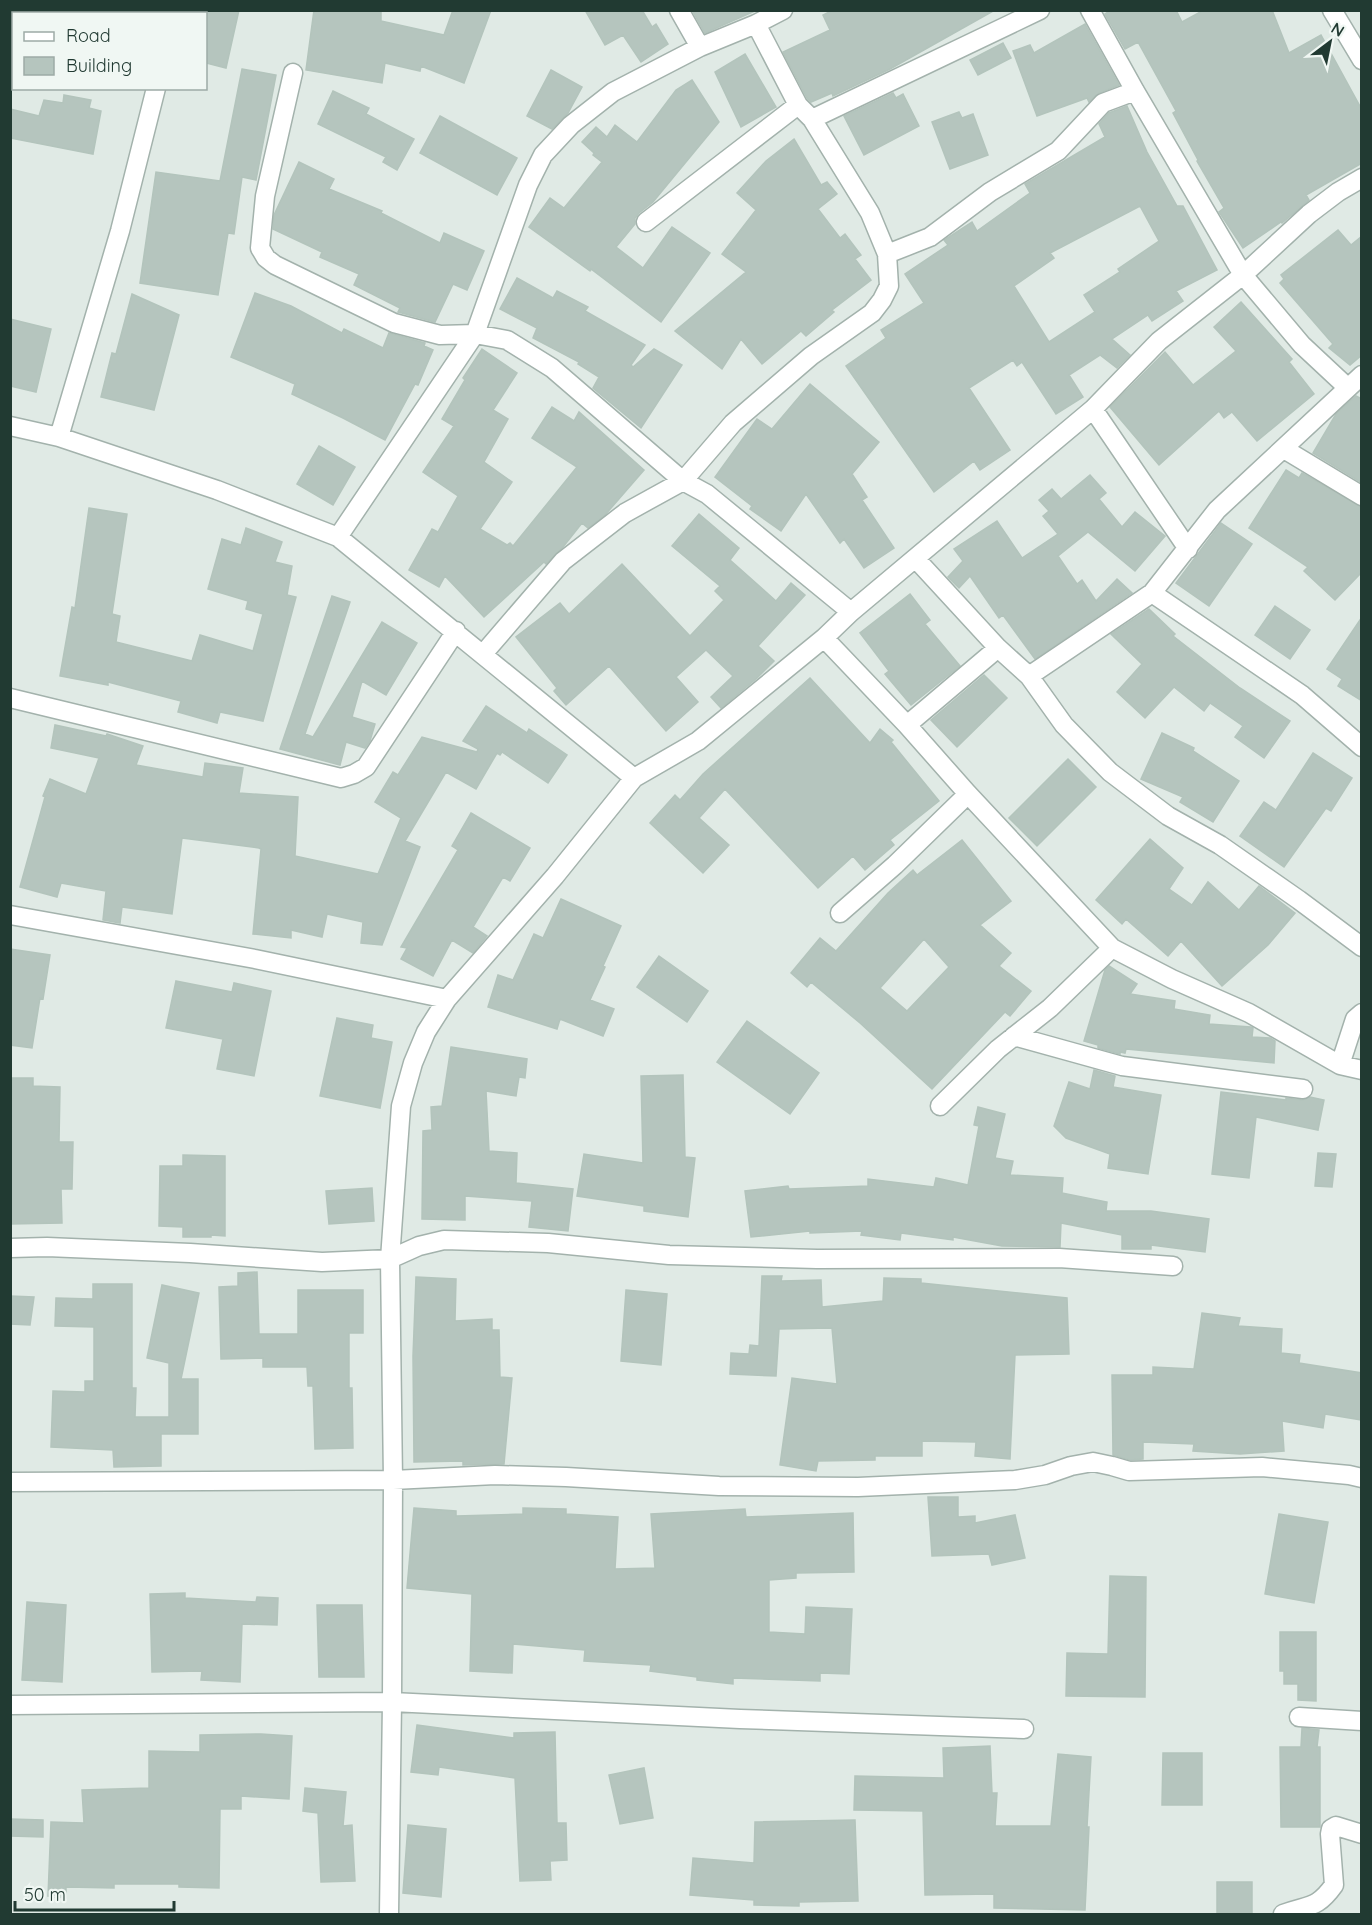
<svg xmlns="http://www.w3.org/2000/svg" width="1372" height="1925" font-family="Quicksand,sans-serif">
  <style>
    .building { fill: #b5c5be; stroke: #b3c4bc; stroke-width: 1.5; fill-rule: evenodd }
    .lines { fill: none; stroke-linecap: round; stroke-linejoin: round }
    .minor-casing { stroke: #a3b2ac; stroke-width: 21 }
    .minor { stroke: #fff; stroke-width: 18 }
  </style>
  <rect width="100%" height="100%" fill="#e0eae5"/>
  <path class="building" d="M206,10H239L226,68L206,63Z
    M314,10H381V21L444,35L453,10H491L464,83L421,66L420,71L385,63L382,83L306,70Z
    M585,10H642L652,27L656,24L668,44L641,62L623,35L605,45Z
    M692,10H757L705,33Z
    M833,10H995L890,69L833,96L832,93L811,102L807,98L783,52L830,30L823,15Z
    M1111,10H1176L1182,22L1204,10H1272L1289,53L1321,35L1362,110V163L1306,195L1309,200L1282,223L1281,222L1243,248L1219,212L1224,208L1197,161L1198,160L1173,113L1176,111L1138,42L1125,49L1105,14Z
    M1085,24L1119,85L1099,93L1089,102L1087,98L1037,116L1013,51L1030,45L1034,53Z
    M1003,43L1011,58L978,75L970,60Z
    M745,54L776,107L741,127L715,72Z
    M242,69L276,75L256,180L242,177L234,234L228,233L218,295L140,283L156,172L220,181Z
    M551,70L582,87L568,113L552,129L527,116Z
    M692,80L719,122L653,202L639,213L635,218V224L616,247L643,268L672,227L710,253L661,322L591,269L590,271L529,227L550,198L564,208L602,162L593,155L594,153L582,142L596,127L607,137L615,125L637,142L676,90Z
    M333,91L369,108L366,114L414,139L397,170L383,162L386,157L318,124Z
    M893,93L896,98L903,94L919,126L864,155L844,116Z
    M64,95L91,100L89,108L101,111L93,154L10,138V109L39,116L44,100L63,103Z
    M1127,106L1147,152L1177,206H1183L1217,270L1176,291L1183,301L1152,321L1148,315L1112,339L1130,355L1117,368L1100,355L1069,375L1083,397L1056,414L1022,362L1017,366L1013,360L969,388L1010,450L980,470L974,461L934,492L846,366L886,338L881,330L924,303L905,274L948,245L944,240L946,239L972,222L977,231L1030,193L1025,184L1105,137L1099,124L1109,113ZM1140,206L1159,241L1118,269L1120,272L1084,295L1095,312L1049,342L1014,286L1054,258L1050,253Z
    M959,112L962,118L973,114L988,155L950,169L932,122Z
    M440,116L517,158L497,195L420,153Z
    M794,139L821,185L827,182L837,194L818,209L840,238L845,234L861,255L855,259L871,280L832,310L834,312L806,336L801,331L762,364L741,339L722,369L675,331L746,272L722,254L756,210L737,193L766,161Z
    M299,162L334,179L329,189L382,211L381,213L440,243L444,233L484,251L467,290L453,284L435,322L398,312L400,308L354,285L359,274L320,257L322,252L273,229L274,215Z
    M1338,230L1351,245L1362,236V355L1350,365L1329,348L1333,344L1280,283L1284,279L1281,275Z
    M517,278L553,298L557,291L588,307L585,311L645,345L631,365L633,367L654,349L682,365L641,428L593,388L599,377L578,364L579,362L533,338L537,328L500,309Z
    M255,293L291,306L342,333L344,329L383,348L389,333L425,343L424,346L433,350L418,385L415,384L385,440L343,418L292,394L295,384L231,357Z
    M132,294L179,315L154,410L101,397L112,353L116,354Z
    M1241,302L1292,359L1289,362L1314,394L1257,441L1232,412L1224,418L1219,411L1159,465L1110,407L1165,352L1193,385L1236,351L1214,327Z
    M10,319L51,329L36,392L10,386Z
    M482,349L517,373L493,410L508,419L484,462L512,482L480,529L507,545L510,543L513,546L577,467L532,438L552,407L574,421L579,412L644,470L605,515L588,528L582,523L563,547L546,564L544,562L484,617L445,576L439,587L409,570L432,529L438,532L458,496L423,472L454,426L442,419L465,380L463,378Z
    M810,384L879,442L852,474L867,497L862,500L894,548L864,568L844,539L840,543L806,494L781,531L750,509L752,506L715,477L757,419L772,429Z
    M1356,396L1362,399V483L1313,453L1336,414Z
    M319,446L355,467L333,505L297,484Z
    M1286,470L1299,478L1302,473L1362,507V572L1335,600L1304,571L1308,567L1249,528Z
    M1090,475L1106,493L1099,499L1122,527L1135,512L1165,536L1135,571L1088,532L1058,556L1077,584L1082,580L1096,601L1117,579L1132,593L1035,659L1003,615L999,618L970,576L959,588L948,577L963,561L954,549L997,521L1022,558L1058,534L1043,516L1049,511L1039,500L1052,489L1061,499Z
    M89,508L127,514L112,614L120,616L116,642L192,661L200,635L253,651L263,614L246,609L248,601L208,589L222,539L241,545L246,528L282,542L275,562L292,566L287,595L296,597L263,721L220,712L217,723L178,712L181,701L108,682V685L60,676L72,607L75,608Z
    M699,514L739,548L730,560L776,601L791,583L805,595L758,646L774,661L757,678L721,708L711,697L733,676L706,650L676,677L698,702L666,731L609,666L566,705L554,691L557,688L516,637L560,603L569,614L622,564L690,636L724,600L715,591L720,586L672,546Z
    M1221,523L1252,544L1209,606L1176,583Z
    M910,594L930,620L925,624L960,666L911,705L885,674L889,671L860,633Z
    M332,596L350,602L305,734L313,737L382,622L417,643L386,695L362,681L352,717L375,724L370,741L365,748L346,742L340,765L280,749Z
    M1275,606L1310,630L1290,659L1255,635Z
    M1149,609L1175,634L1173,636L1240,688L1290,721L1264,758L1235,737L1243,726L1210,703L1204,711L1174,687L1145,718L1117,692L1142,664L1111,634Z
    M1362,617V701L1338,686L1342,679L1327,669Z
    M984,675L1007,698L957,747L931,720Z
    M810,678L870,743L880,729L893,740L891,742L939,801L890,840L894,845L865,870L853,856L818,888L725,789L699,818L729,845L703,873L650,823L675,795L680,800L703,774Z
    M486,706L527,733L529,729L567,755L548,783L502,752L500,755L497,753L476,789L446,772L405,841L420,847L382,945L361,943L363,922L327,914L322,937L291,930V938L253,934L261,849L259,848L182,838L172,914L122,907L120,923L103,920L106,891L61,883L57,897L20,887L45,797L43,796L50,779L86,794L99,758L51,748L55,725L106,736L107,734L143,746L136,765L203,777L205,763L243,768L239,793L298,797L295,856L378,874L401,818L375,802L393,772L398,775L422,737L477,752L478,749L463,741Z
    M1162,733L1194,748L1193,751L1239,781L1213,822L1180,802L1183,797L1141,779Z
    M1313,753L1352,778L1331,811L1326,808L1284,867L1240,836L1264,802L1276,810Z
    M1068,759L1096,787L1037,846L1009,818Z
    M471,813L530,848L510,881L503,877L473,927L487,936L473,953L452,940L433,976L401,959L407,948L401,947L458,850L452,846Z
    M1150,839L1183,868L1169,889L1192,905L1208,882L1239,910L1259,886L1295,913L1268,945L1222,986L1181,941L1168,956L1126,919L1122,924L1096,900Z
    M962,840L1011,901L980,925L1011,953L999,966L1031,991L1010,1016L1005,1012L932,1089L860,1023L811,982L807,987L791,973L820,938L836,951L888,893L913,870L917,875ZM924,939L949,967L907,1011L880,988Z
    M561,899L621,926L603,966L605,967L590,1000L614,1009L603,1036L560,1019L557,1029L488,1007L498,975L513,980L534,934L543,938Z
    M10,949L50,955L43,999L40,998L32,1048L10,1045Z
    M659,956L708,991L687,1022L637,987Z
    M1109,966L1137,984L1130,994L1175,1001L1174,1009L1210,1015L1209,1024L1251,1027L1253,1028L1252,1037L1270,1038L1275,1041L1274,1063L1126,1049L1125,1053L1120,1052V1054L1098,1048V1045L1084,1041L1105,970Z
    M176,981L232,992L234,983L271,991L254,1076L217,1069L223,1039L166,1028Z
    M337,1018L373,1025L371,1038L392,1042L380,1108L320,1096Z
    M747,1021L819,1073L790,1114L717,1062Z
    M451,1047L527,1059L525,1078L519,1077L516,1096L486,1091L489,1151L517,1153L516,1183L573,1189L568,1231L529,1227L532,1201L465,1196V1220L422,1219L423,1131L432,1130L431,1107L442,1106Z
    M1094,1070L1115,1076L1113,1087L1161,1095L1148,1174L1108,1168L1110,1154L1066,1138L1054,1126L1069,1082L1090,1089Z
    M683,1075L685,1157L695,1158L688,1217L644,1211V1206L577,1196L584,1154L643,1163L641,1076Z
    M12,1078H33V1086L60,1087L59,1142H73L72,1189H61L62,1223L10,1224Z
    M1221,1092L1286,1100V1098L1302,1100L1310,1097L1324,1100L1318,1130L1256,1117L1249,1178L1212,1174Z
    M978,1107L1005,1114L995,1158L1013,1161L1010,1175L1063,1178L1062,1193L1107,1202L1106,1211H1151L1209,1219L1205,1252L1151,1245V1249H1122V1235L1061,1223L1060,1247L1002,1246L953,1237V1240L901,1233L900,1240L861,1235L862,1231L810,1233V1231L751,1237L745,1191L788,1186L789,1189L868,1186V1179L934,1187L936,1178L968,1185L979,1126L974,1125Z
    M1318,1153L1336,1154L1332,1187L1315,1186Z
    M183,1155L225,1156V1236L211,1235V1237H183V1227L159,1226L160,1166H183Z
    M372,1188L374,1221L329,1224L326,1191Z
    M257,1272L259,1334H298V1290H363V1333H349V1388H352L353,1448L315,1449L313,1386H308L307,1367H263V1358L221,1359L219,1287L238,1286V1273Z
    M762,1276H782L781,1281L821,1280L822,1307L883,1301L884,1278L921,1279V1283L1067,1298L1069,1354L1015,1355L1010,1459L975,1456L976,1442L922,1441V1456H875V1460L818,1461L816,1471L780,1465L792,1378L837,1384L832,1328L779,1329L776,1376L730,1374L731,1353L749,1354L750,1345L759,1346Z
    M416,1277L456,1279L455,1321L492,1319V1330H499L500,1377L512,1378L504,1464L463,1465V1461L414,1462L413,1356Z
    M93,1284H132V1388H136L135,1417H169V1363L147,1358L162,1285L199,1293L181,1379H198V1434H161V1466L114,1467L113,1450L51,1447L53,1391L85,1392V1381H94V1327L55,1326L56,1298L93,1299Z
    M626,1290L667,1294L661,1365L621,1361Z
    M10,1296L34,1297L30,1325L10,1324Z
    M1202,1313L1240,1318L1238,1326L1282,1329L1281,1353L1300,1355L1299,1363L1362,1373V1420L1325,1414L1323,1428L1282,1421L1284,1451L1240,1454L1193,1451L1194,1444L1143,1442V1459L1130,1460L1113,1455L1112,1375H1153V1367L1194,1369Z
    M928,1497H958V1517L975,1516V1523L1015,1515L1025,1558L992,1565L989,1554L932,1556Z
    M414,1508L456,1511V1516L523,1514V1508L566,1509V1514L618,1517L615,1569L655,1568L651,1514L745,1509L746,1517L853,1513L854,1572L796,1573V1578L769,1580V1632L805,1634L806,1607L852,1609L849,1674L820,1673V1681L733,1678V1684L697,1680V1677L650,1671L651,1665L584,1661L585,1650L513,1644L512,1673L470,1671L472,1594L407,1588Z
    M1279,1514L1328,1522L1314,1603L1265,1594Z
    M1110,1576L1146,1577L1145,1697L1066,1696L1067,1653L1108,1654Z
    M185,1593V1598L256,1602L257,1597L278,1598L277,1625L242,1624L240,1682L201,1680L202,1671L152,1672L150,1594Z
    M27,1602L66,1605L62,1682L22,1680Z
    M317,1605H362L364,1677H319Z
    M1280,1632H1316V1701L1298,1700V1684H1284V1671H1280Z
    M417,1725L514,1738V1733L555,1732L557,1823H566L567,1860L550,1861L551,1880L520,1881L515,1778L439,1767L438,1775L411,1772Z
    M1302,1728L1319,1730L1317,1747H1320V1827H1281L1280,1747H1301Z
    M261,1734L292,1736L289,1799L241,1796V1809H220L219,1888L179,1887V1884H114V1888L66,1887V1898L48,1896L51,1822L84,1823L82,1790L149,1788V1751L200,1752V1735Z
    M990,1746L992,1793H997L995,1826H1051L1058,1754L1091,1757L1087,1827H1089L1085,1910L994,1908V1894L925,1895L923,1811L854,1810L855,1776L944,1778L943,1748Z
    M1163,1753H1202V1805H1162Z
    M644,1768L653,1818L620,1824L609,1775Z
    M305,1788L346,1792L343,1826L352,1825L355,1881L321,1882L318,1813L303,1811Z
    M10,1819L43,1820V1837L10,1836Z
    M855,1820L858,1901L799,1902V1906L754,1905V1900L690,1895L693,1858L754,1863L755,1822Z
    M408,1825L446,1829L441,1897L403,1893Z
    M1217,1882H1252V1914L1217,1913Z"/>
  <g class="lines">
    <g class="minor-casing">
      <path id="minor" d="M679,10L700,47
        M1090,10L1135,91L1243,275L1302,345L1347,387
        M1332,10L1362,60
        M170,14V10
        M293,73L265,196L260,248L266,258L275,265L394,323L440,335L475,334L507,340L552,368L683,481L707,494L851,612
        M812,119L1040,10
        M646,222L798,105
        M887,254L930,237L990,192L1058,151L1103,103L1135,91
        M1093,409L1188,549
        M10,426L59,437L217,490L338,537L634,778
        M59,437L120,231L156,88
        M1284,449L1362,496
        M338,537L475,334L528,185L543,155L571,125L613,92L700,47L756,24L783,10
        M916,559L998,648L1029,676L1064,725L1110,772L1168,816L1220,845L1299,900L1362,947
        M1152,593L1302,695L1362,747
        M824,638L907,725L968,794L1112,948L1172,979L1249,1013L1340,1065L1362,1070
        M483,654L563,561L625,513L683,481L733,423L811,356L872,313L882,300L889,286L887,254L870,213L812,119L798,105L756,24
        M1029,676L1152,593L1217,510L1362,375
        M10,698L341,778L354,774L366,767L456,631
        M907,725L998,648
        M840,913L895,865L968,794
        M10,915L255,959L447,999
        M1014,1036L1122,1066L1303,1089
        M1340,1065L1355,1019L1362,1013
        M940,1106L998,1049L1050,1008L1112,948
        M10,1248L47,1247L190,1253L322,1262L390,1259L419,1246L444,1240L548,1243L669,1255L817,1259L1059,1258L1173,1266
        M10,1482L393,1480L495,1475L566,1477L719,1486L858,1487L1015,1480L1045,1475L1071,1466L1093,1462L1112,1466L1129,1471L1262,1467L1349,1475L1362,1478
        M10,1705L392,1702L740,1719L1024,1729
        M1299,1717L1362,1721
        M389,1914L392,1702L393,1480L390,1259L401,1106L413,1063L426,1032L447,999L555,876L634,778L698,741L824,638L851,612L1093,409L1159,341L1243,275L1309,214L1338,192L1362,178
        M1283,1914C1309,1904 1316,1910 1334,1885L1330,1834L1331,1829L1336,1826L1362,1834"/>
    </g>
    <use href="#minor" class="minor"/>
  </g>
  <rect width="1372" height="1925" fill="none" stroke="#213a32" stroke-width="24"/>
  <rect x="12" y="12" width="195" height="78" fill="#f0f7f3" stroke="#9daba6" stroke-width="1.5"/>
  <rect x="24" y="32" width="30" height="9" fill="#ffffff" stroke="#9daba6" stroke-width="1.5"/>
  <text x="66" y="42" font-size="18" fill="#213a32">Road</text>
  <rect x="24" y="57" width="30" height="18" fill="#b5c5be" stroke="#9daba6" stroke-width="1.5"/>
  <text x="66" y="72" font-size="18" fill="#213a32">Building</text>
  <g transform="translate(1330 42) rotate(32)" stroke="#f0f7f3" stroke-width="4.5" paint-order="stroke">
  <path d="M0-4.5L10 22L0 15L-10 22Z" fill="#213a32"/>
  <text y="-9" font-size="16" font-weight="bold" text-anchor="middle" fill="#213a32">N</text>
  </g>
  <path d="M15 1901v9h159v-9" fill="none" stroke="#213a32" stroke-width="3"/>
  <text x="24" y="1901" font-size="18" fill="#213a32" stroke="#f0f7f3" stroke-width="4.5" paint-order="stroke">50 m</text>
</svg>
